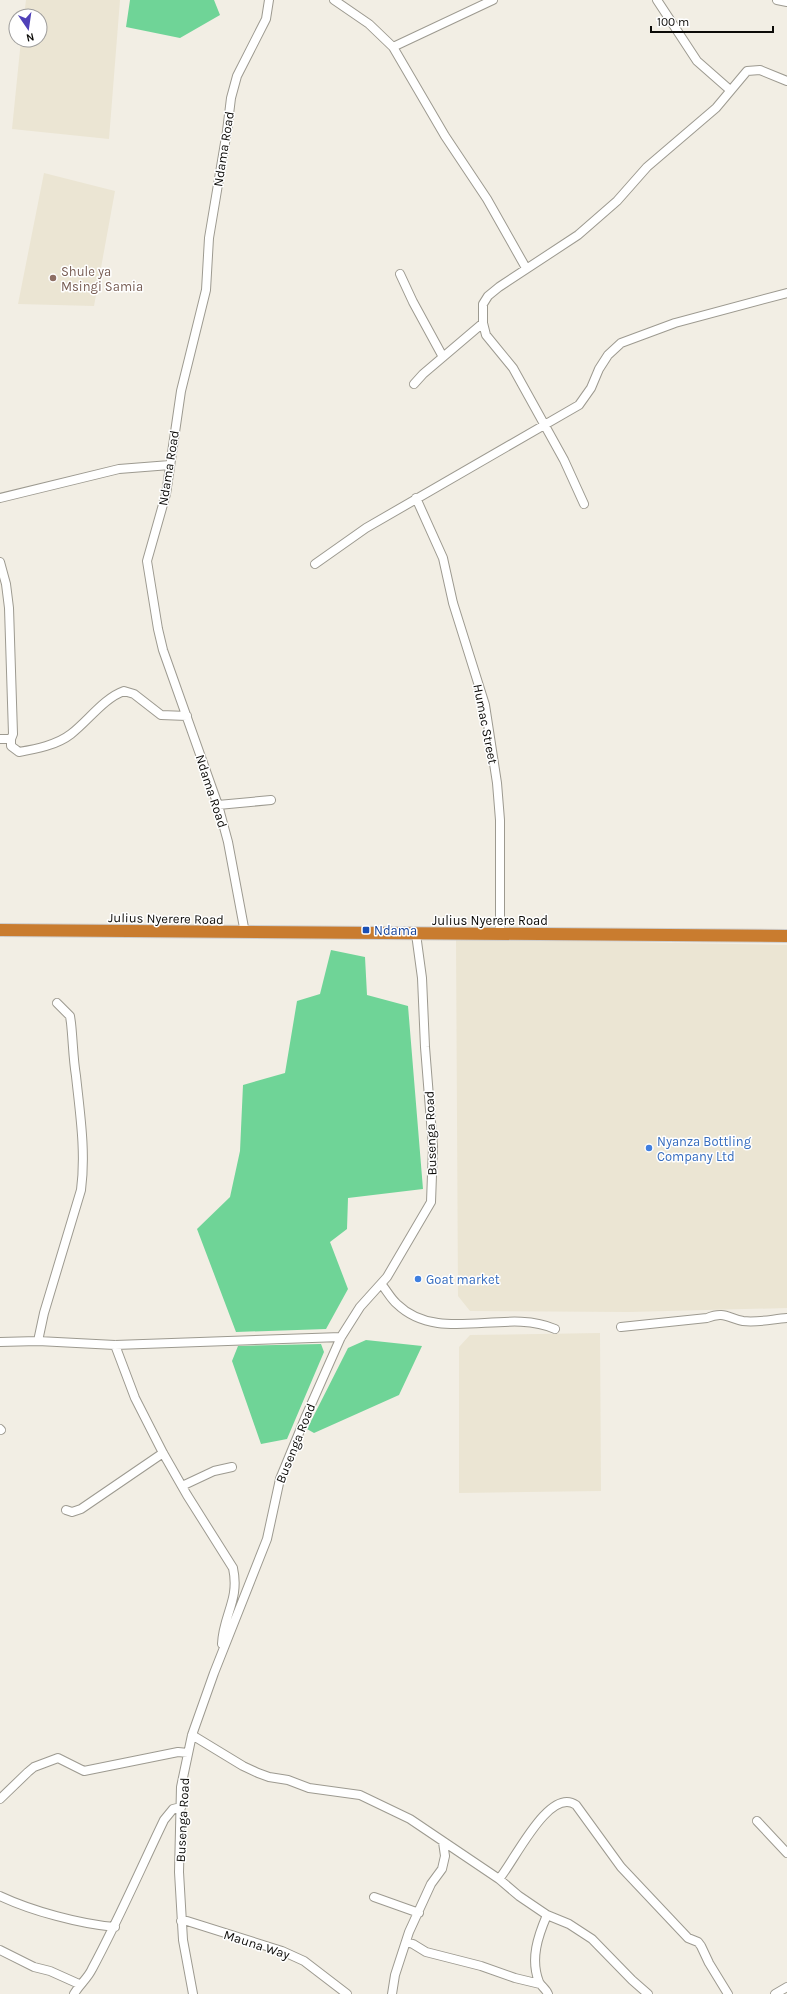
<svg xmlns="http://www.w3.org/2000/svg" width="787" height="1994" font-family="Karla,sans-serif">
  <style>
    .built { fill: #ebe5d3 }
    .forest { fill: #6fd497 }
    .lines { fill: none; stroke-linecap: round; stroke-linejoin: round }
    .minor-casing { stroke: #9d9a90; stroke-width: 10 }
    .highway-casing { stroke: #cecece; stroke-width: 14 }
    .minor { stroke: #fff; stroke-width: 8 }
    .highway { stroke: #c97c2f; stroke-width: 12 }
    .education-dot { fill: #8d6e63; stroke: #fff; stroke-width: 1.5 }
    .transit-dot { fill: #1a4fb4; stroke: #fff; stroke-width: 1.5 }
    .shop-dot { fill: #3f7fe0; stroke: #fff; stroke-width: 1.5 }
    .labels { text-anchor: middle; stroke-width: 3; stroke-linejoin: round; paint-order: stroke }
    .street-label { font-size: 13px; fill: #0c0b08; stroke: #fff }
    .education-label { font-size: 13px; fill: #785e54; stroke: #fff; text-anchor: start }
    .transit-label { font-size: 13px; fill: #164399; stroke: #fff; text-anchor: start }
    .shop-label { font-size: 13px; fill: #366cbe; stroke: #fff; text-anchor: start }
  </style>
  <rect width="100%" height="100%" fill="#f2eee4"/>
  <path class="built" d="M26,0H120L109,139L12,129L21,40H40V16H24Z
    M44,173L115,191L94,306L18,304Z
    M456,939L787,945V1308L629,1312L470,1311L458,1296Z
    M600,1333L601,1491L459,1493V1347L470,1335Z"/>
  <path class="forest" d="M130,0H214L220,15L180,38L126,27Z
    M331,950L365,957L367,995L408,1006L423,1189L348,1198L347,1229L330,1242L348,1289L326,1329L236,1332L197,1229L230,1197L240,1151L243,1085L285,1073L297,1001L320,994Z
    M366,1340L422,1346L399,1395L314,1433L307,1429L348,1348Z
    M321,1344L324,1352L287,1439L261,1444L232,1361L238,1346Z"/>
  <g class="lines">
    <g class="minor-casing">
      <path id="minor" d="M334,0L369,24L393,47L445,136L487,199L526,268
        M657,0L697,61L730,90
        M777,0L787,2
        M393,47L493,0
        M400,274L413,302L443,357
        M414,384L423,374L483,323
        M0,498L119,469L170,465
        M416,498L443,558L453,603L485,705L497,783L500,820V935
        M584,504L564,460L513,368L486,335L483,323V304L488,296L499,287L578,235L617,201L647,167L716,108L747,71L760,70L787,81
        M0,562L6,584L9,608L13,734L11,739H0
        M315,564L366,528L579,405L591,388L599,369L608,355L621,343L675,323L787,293
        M11,739V746L19,752C36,749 57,745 71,734C88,721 104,698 124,691L134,694L161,715L187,716
        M218,805L271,800
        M245,933L228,842L218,805L163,650L158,629L147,561L166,494L181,391L206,290L209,238L227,131L231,98L237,76L266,19L269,0
        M382,1285C387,1291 391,1299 397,1304C439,1345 506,1307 555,1329
        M621,1327L707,1318C724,1311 728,1318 743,1321C757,1323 773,1319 787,1318
        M38,1341L44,1313L81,1190C86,1152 80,1114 76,1076C73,1058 73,1041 71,1023L70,1016L57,1003
        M0,1342L38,1341L115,1345L341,1337
        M115,1345L135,1398L163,1453L187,1495L233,1568C240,1600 223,1615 222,1644
        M0,1429L1,1430
        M182,1486L214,1471L232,1467
        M66,1510L72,1512L81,1509L163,1453
        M192,1735L243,1766L258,1773L269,1777L288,1780L309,1788L360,1795L410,1819L499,1879L519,1896L547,1915L569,1924L592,1939L632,1980L648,1994
        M0,1799L28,1772L34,1767L58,1758L84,1771L178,1752L188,1753
        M757,1821L787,1853
        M499,1879C514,1862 549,1786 576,1805L621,1867L688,1938L698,1942L701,1946L709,1963L728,1994
        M0,1896C32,1911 80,1924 115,1927
        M374,1897L419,1913
        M547,1915C538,1936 530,1959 539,1982C541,1986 546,1989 548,1994
        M181,1921H187L282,1951L304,1961L347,1994
        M406,1942L413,1944L426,1952L481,1966L515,1978L540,1984
        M0,1950L34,1967L50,1971L79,1984
        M74,1994C79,1985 88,1978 92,1969C118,1921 140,1870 164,1820L173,1809L181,1807
        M193,1994L183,1940L179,1872L181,1787L192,1735L214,1673L267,1539L280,1479L306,1416L341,1337L360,1307L387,1277L431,1202L433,1147L425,1047L422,978L416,934
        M392,1994L395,1975L409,1932L431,1884L442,1869L445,1856L443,1842
        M775,1994L787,1987"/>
    </g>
    <g class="highway-casing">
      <path id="highway" d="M0,930L787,936"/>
    </g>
    <use href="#minor" class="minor"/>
    <use href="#highway" class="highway"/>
  </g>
  <circle class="education-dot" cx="53" cy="278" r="4"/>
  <rect class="transit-dot" x="362" y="926" width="8" height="8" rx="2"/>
  <g class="shop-dot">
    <circle cx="649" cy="1148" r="4"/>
    <circle cx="418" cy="1279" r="4"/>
  </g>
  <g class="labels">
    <g class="street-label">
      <text transform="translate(223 149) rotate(-81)" y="5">Ndama Road</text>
      <text transform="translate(168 468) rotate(-81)" y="5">Ndama Road</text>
      <text transform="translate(486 724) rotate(79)" y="5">Humac Street</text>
      <text transform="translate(212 791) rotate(72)" y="5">Ndama Road</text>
      <text transform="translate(166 918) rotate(1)" y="5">Julius Nyerere Road</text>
      <text x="490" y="925">Julius Nyerere Road</text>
      <text transform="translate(430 1133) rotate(-92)" y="5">Busenga Road</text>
      <text transform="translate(295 1443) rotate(-68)" y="5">Busenga Road</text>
      <text transform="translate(182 1820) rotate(-87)" y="5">Busenga Road</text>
      <text transform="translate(257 1944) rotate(18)" y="5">Mauna Way</text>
    </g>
    <g class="education-label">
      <text x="61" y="276">Shule ya<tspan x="61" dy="15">Msingi Samia</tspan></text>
    </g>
    <g class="transit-label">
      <text x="374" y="935">Ndama</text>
    </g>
    <g class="shop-label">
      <text x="657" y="1146">Nyanza Bottling<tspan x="657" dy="15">Company Ltd</tspan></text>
      <text x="426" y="1284">Goat market</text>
    </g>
  </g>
  <g transform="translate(28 28) rotate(167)"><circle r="19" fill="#ffffff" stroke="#9e9d9c"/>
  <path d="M0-3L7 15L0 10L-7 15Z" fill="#4f41b8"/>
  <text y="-6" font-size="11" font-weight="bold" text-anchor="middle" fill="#0c0b08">N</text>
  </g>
  <path d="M651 26v6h122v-6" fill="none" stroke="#0c0b08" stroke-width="2"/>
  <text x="657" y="26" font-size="12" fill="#0c0b08" stroke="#ffffff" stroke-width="3" paint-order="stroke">100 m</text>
</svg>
